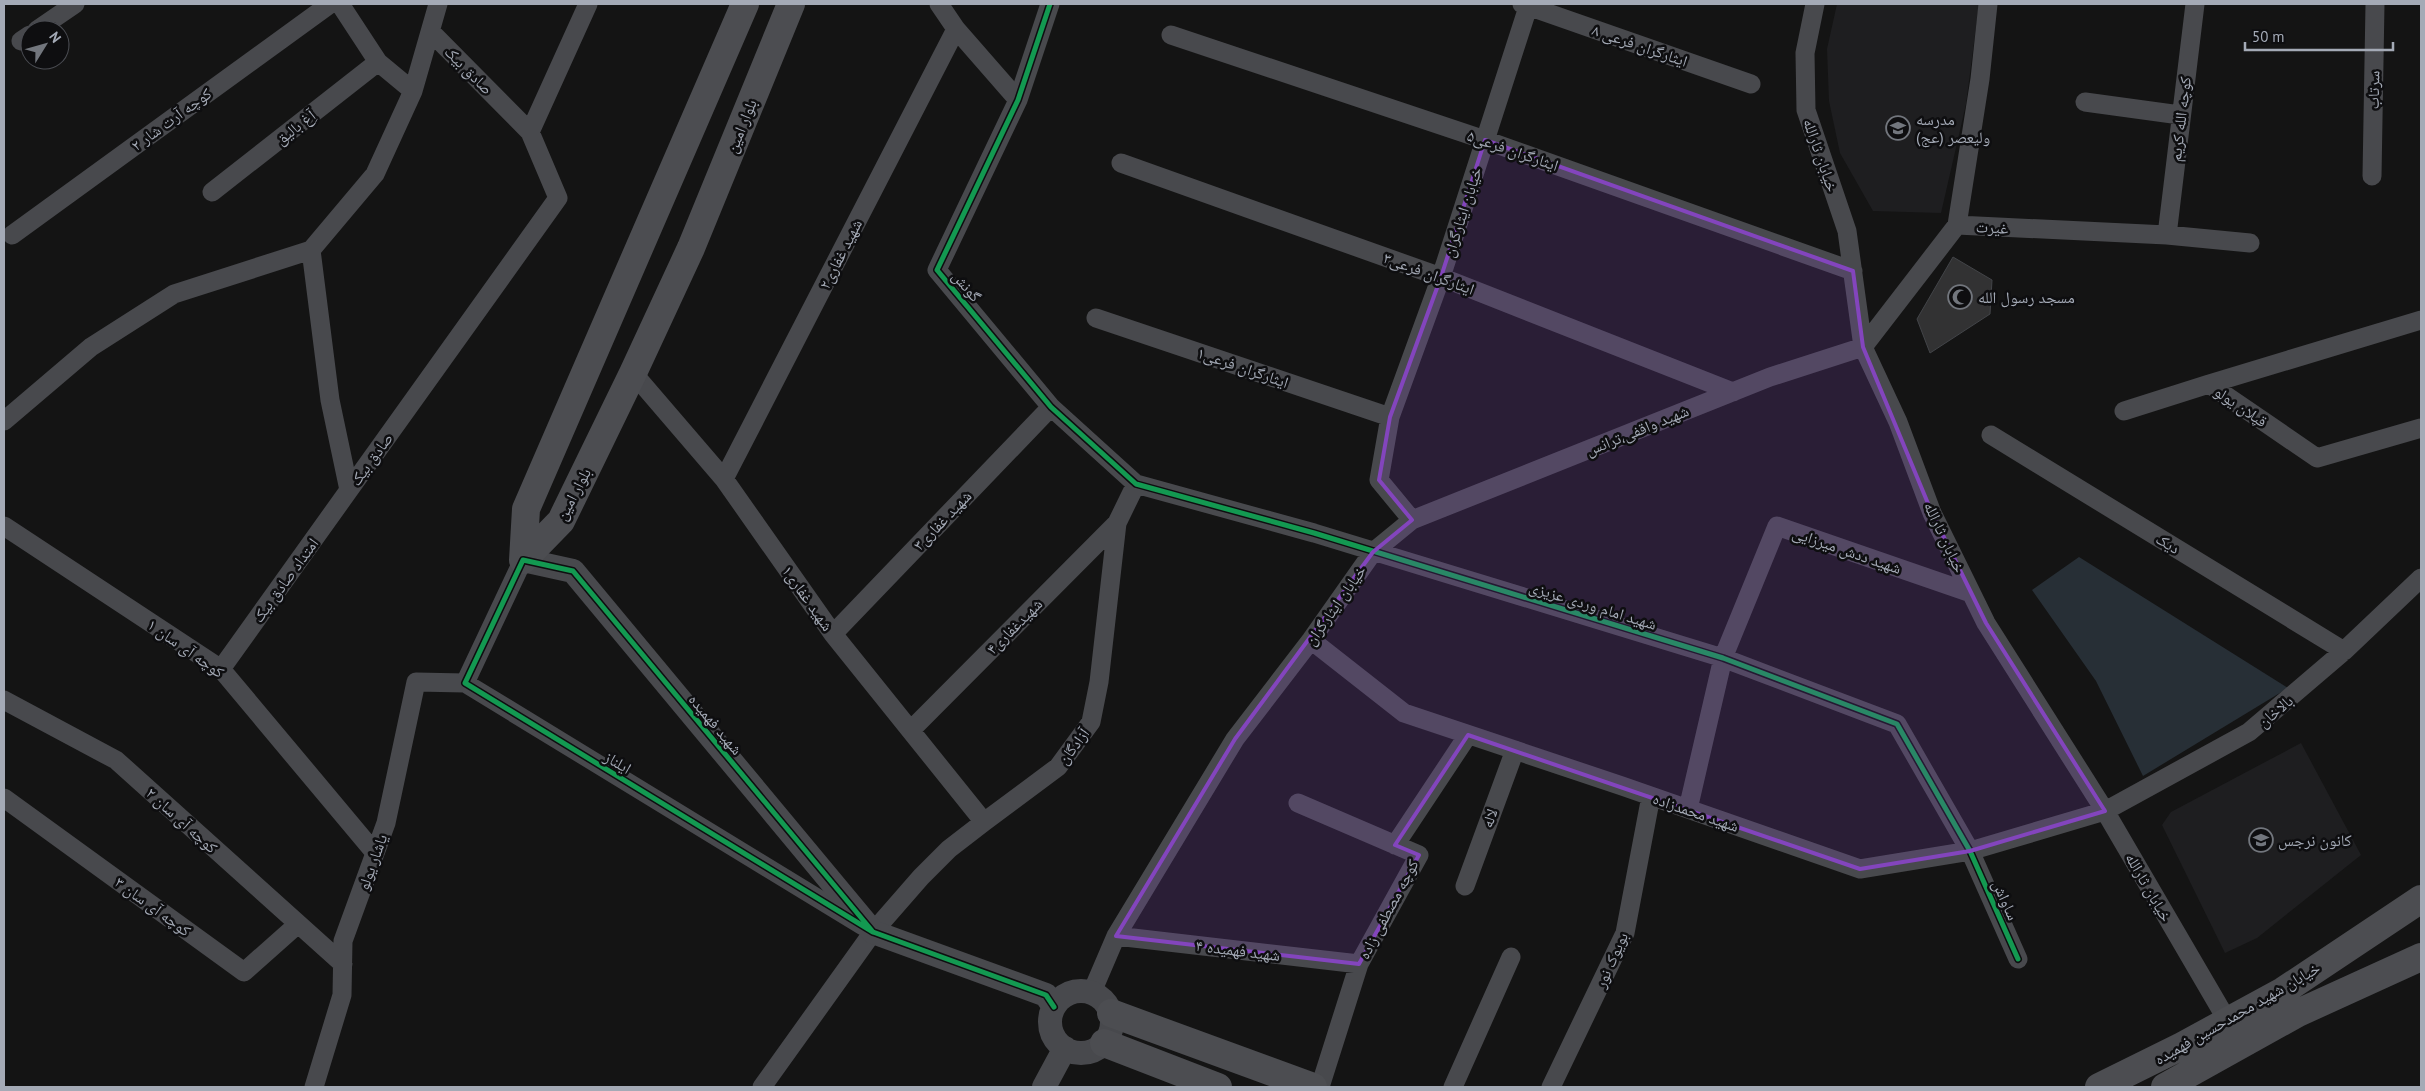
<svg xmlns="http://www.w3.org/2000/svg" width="2425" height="1091" font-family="'PT Sans','Noto Naskh Arabic',sans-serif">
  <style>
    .built { fill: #1e1e20 }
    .water { fill: #272f36 }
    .building { fill: #323233; stroke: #424448 }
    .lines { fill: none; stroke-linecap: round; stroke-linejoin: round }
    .minor { stroke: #48494d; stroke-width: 19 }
    .tertiary { stroke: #48494d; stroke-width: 24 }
    .secondary { stroke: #4c4d51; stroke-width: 28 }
    .cycleway-casing { stroke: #0e0e10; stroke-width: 8 }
    .cycleway { stroke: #139951; stroke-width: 5 }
    .marked { fill: #8345bd; fill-opacity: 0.2; stroke: #8345bd; stroke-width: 4; stroke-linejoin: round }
    .labels { text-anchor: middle; stroke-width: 5; stroke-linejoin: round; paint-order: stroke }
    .street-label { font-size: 16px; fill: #a4aab6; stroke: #0e0e10 }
    .poi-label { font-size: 16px; fill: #a4aab6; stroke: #0e0e10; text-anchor: start }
  </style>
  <rect width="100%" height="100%" fill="#141414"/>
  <path class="built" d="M1837,4H1979L1966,104L1941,213L1873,211L1840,153L1829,101L1827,49Z
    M2301,743L2361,855L2257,938L2225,953L2162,825L2171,812Z"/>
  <path class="water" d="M2079,557L2288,688L2143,776L2096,681L2032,590Z"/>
  <path class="building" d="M1953,257L1992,280L1990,314L1930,353L1917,319Z"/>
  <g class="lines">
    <path class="minor" d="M340,4L378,62L413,91
      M939,4L956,29L1018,100
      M1050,4L1018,100L937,270L1051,407L1136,484L1314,533L1723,658L1897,724L1970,851L2018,959
      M1522,4L1751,84
      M1815,4L1805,53L1806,110L1847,231L1863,347L1898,422L1932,513L1986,623L2105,811L2227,1020
      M1988,4L1980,79L1957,225L2167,235L2250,243
      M37,30L75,4
      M431,32L530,132L558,198L349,490L330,400L311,250L375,174L413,91L438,4
      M1171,35L1485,140L1853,271
      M21,41L30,35
      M2085,102L2180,115
      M530,132L588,4
      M1121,163L1441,277L1733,392
      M2372,176L2375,4
      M212,192L378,62
      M12,235L330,4
      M2167,235L2195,4
      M1096,318L1390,417
      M2421,320L2209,384L2317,458L2421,428
      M633,373L724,479L833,634L984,822
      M2124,411L2209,384
      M4,421L91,347L174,294L311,250
      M1991,435L2344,651
      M724,479L956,29
      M1412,520L1770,377L1863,347L1957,225
      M4,526L221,669L375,853
      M523,560L465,683L863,926
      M833,634L1051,407
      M1311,640L1404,713L1622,786L1860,869L1970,851L2105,811L2249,732L2344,651L2421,578
      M221,669L349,490
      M4,700L116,760L343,964
      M911,730L1117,523
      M4,798L244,972L298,924
      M1298,803L1419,855L1359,964L1320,1087
      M1688,809L1723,658L1777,526L1971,593
      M1395,845L1468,735
      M1465,886L1515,750
      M1116,936L1359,964
      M1092,992L1116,936L1235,739L1311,640L1373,552L1412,520L1379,480L1390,417L1441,277L1529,4
      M314,1087L342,995L343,941L386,823L416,682L465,683
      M762,1087L873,932L921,877L949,849L984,822L1058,767L1091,722L1099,682L1117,523L1136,484
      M1453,1087L1511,957
      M1551,1087L1625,933L1651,796"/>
    <path class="tertiary" d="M523,560L573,571L873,932L1046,995L1054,1007
      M1050 1022a31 31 0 1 1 62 0a31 31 0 1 1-62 0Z
      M1044,1087L1065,1048"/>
    <path class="secondary" d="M523,560L561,521L633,373L691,248L791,4
      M523,560L526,509L745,4
      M1111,1013L1313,1087
      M1104,1043L1218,1087
      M2099,1087L2182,1046L2283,991L2421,899
      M2165,1087L2298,1013L2421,957"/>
    <g class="cycleway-casing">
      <path id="cycleway" d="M1050,4L1018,100L937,270L1051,407L1136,484L1314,533L1723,658L1897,724L1970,851L2018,959
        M873,932L573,571L523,560L465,683L873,932L1046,995L1054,1007"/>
    </g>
    <use href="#cycleway" class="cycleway"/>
  </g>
  <path class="marked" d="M1485,140L1853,271L1863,347L1932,513L1986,623L2105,811L1970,851L1860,869L1468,735L1395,845L1419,855L1359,964L1116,936L1235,739L1373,552L1412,520L1379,480L1390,417L1441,277Z"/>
  <defs>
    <g id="school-ring" transform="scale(1.25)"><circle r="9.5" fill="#0e0e10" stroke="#72767d" stroke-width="1.5"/><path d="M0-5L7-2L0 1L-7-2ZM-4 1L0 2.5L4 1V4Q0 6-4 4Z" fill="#72767d"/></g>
    <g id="mosque-ring" transform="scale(1.25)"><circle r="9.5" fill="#0e0e10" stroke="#72767d" stroke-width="1.5"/><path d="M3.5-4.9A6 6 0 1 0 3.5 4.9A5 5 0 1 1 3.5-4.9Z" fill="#72767d"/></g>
  </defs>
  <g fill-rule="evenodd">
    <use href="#school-ring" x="1898" y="128"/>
    <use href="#mosque-ring" x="1960" y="297"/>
    <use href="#school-ring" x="2261" y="840"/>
  </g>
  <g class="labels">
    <g class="street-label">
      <text transform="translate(1640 45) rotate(19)" y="6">ایثارگران فرعی ۸</text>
      <text transform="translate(469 70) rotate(45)" y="6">صادق بیک</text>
      <text transform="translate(2373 90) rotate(-89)" y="6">سرتاب</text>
      <text transform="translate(171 119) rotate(-36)" y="6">کوچه آرت شار ۲</text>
      <text transform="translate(2180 119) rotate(-83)" y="6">کوچه الله کریم</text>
      <text transform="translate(741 126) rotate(-68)" y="6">بلوار امین</text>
      <text transform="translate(295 127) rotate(-38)" y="6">آِغ بالیق</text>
      <text transform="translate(1513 150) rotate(19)" y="6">ایثارگران فرعی۵</text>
      <text transform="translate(1821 155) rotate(71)" y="6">خیابان ثارالله</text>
      <text transform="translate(1462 212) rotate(-72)" y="6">خیابان ایثارگران</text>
      <text transform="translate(1992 227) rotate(3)" y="6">غیرت</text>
      <text transform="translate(840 254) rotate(-63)" y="6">شهید غفاری۲</text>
      <text transform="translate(1429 273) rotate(20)" y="6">ایثارگران فرعی۳</text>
      <text transform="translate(967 286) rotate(50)" y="6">گونش</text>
      <text transform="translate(1243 367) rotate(19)" y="6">ایثارگران فرعی۱</text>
      <text transform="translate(2241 406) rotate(34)" y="6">قپلان یولو</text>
      <text transform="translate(1637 430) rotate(-22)" y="6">شهید واقفی،ترانس</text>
      <text transform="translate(371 459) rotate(-54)" y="6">صادق بیک</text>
      <text transform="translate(573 494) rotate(-62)" y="6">بلوار امین</text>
      <text transform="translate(942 520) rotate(-46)" y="6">شهید غفاری۳</text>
      <text transform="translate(1945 537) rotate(65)" y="6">خیابان ثارالله</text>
      <text transform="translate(2168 543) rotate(31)" y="6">دیک</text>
      <text transform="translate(1847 550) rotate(19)" y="6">شهید ددش میرزایی</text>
      <text transform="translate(285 580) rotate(-54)" y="6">امتداد صادق بیک</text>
      <text transform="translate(808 598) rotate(55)" y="6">شهید غفاری۱</text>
      <text transform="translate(1335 605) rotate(-55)" y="6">خیابان ایثارگران</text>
      <text transform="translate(1593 605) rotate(17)" y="6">شهید امام وردی عزیزی</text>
      <text transform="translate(1014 626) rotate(-45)" y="6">شهیدغفاری۴</text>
      <text transform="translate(186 648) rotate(35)" y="6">کوچه آی سان ۱</text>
      <text transform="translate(2275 711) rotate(-40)" y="6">بالاخان</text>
      <text transform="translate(716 724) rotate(50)" y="6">شهید فهمیده</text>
      <text transform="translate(1073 746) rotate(-53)" y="6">آزادگان</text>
      <text transform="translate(618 762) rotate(31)" y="6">ایلناز</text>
      <text transform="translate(1696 812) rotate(19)" y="6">شهید محمدزاده</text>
      <text transform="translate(1489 818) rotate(-70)" y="6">لاله</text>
      <text transform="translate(182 820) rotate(42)" y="6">کوچه آی سان ۲</text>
      <text transform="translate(372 862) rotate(-70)" y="6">یاشار یولو</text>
      <text transform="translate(2149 887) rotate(60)" y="6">خیابان ثارالله</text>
      <text transform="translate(2006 900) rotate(66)" y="6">ساواش</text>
      <text transform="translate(153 906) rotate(36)" y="6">کوچه آی سان ۳</text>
      <text transform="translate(1388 909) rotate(-62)" y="6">کوچه مصطفی زاده</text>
      <text transform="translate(1238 950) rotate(7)" y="6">شهید فهمیده ۴</text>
      <text transform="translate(1611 960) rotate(-66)" y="6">بویوک نور</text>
      <text transform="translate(2237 1013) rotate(-30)" y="6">خیابان شهید محمدحسین فهمیده</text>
    </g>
    <g class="poi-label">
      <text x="1916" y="125">مدرسه<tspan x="1916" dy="18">ولیعصر (عج)</tspan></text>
      <text x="1978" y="303">مسجد رسول الله</text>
      <text x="2278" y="846">کانون نرجس</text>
    </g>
  </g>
  <rect width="2425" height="1091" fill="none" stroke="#a4aab6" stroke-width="10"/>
  <g transform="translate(45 45) rotate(53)"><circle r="24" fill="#0e0e10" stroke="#4a4c52"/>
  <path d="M0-4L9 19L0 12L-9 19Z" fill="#72767d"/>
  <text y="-8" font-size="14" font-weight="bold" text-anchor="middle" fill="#a4aab6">N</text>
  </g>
  <path d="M2245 42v8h148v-8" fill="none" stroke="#a4aab6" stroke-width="2.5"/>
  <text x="2252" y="42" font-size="15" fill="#a4aab6" stroke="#0e0e10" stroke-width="4" paint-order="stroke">50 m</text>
</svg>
